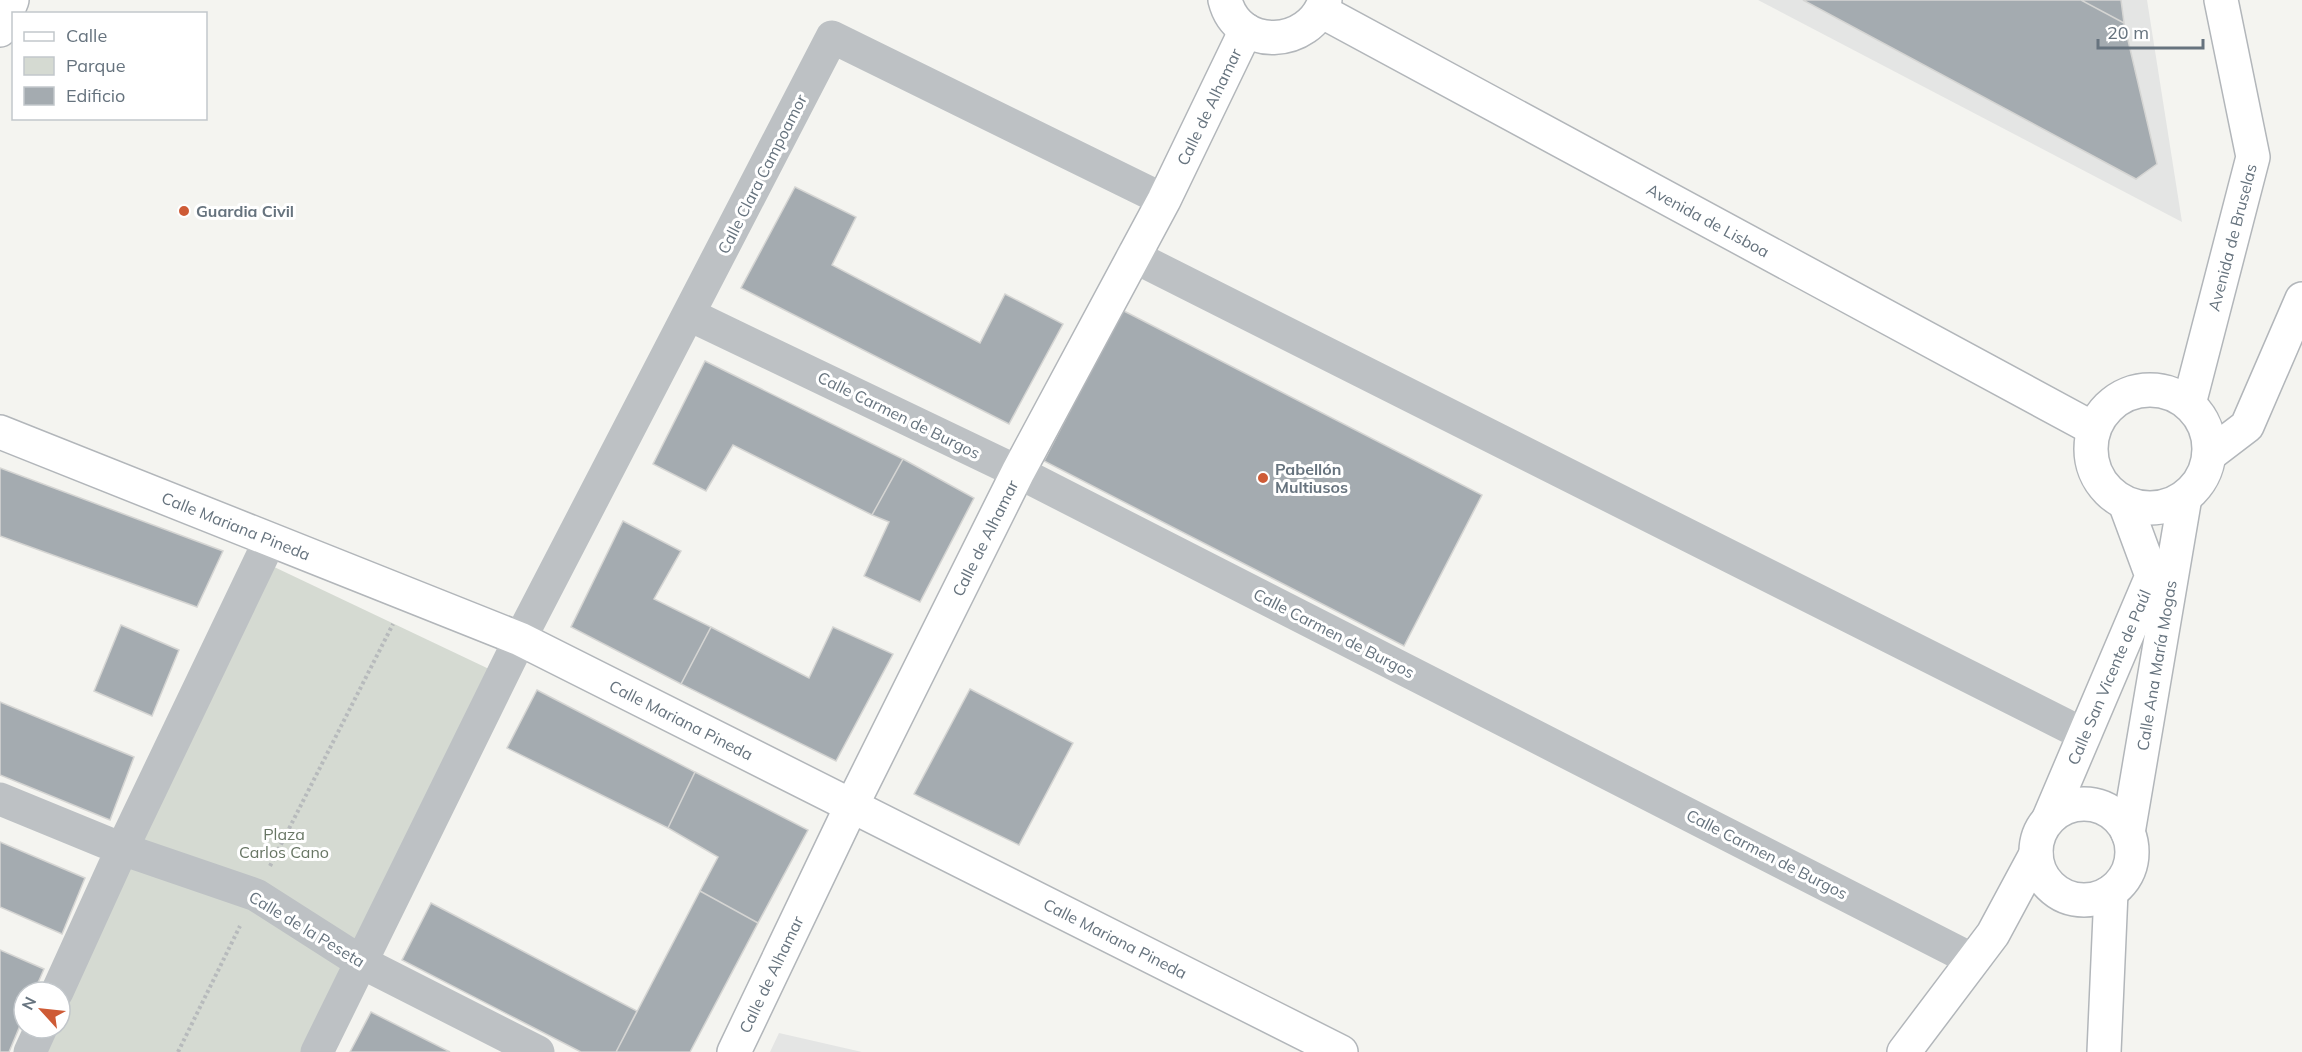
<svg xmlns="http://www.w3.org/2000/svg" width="2302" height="1052" font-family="Mulish,sans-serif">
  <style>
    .built { fill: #e4e5e4 }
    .green { fill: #d5dad2 }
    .building { fill: #a4abb0; stroke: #d5d5d3; stroke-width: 1.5 }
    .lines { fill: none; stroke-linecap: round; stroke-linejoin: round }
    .secondary-casing { stroke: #b2b6ba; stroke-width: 36 }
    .path { stroke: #b7babc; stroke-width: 4; stroke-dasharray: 3 3; stroke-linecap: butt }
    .street { stroke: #bdc1c4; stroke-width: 33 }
    .secondary { stroke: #fff; stroke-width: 33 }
    .poi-dot { fill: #ce5b36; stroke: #fff; stroke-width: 2 }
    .labels { text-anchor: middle; stroke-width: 6; stroke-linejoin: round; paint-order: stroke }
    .street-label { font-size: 16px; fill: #66737e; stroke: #fff }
    .poi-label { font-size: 16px; font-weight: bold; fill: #66737e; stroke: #fff; text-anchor: start }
    .park-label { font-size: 16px; fill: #687664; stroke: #fff }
  </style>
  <rect width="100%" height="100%" fill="#f4f4f0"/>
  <path class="built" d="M1758,0H2147L2182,222Z
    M779,1033L862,1052H770Z"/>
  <path class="green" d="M270,565L508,678L331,1052H39L51,1028H60V1008Z"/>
  <path class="building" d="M1803,0H2081L2124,23L2157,164L2136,179Z
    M2081,0H2121L2124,23Z
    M795,187L856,217L832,265L980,343L1005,294L1063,324L1009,424L741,288Z
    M1122,310L1482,495L1404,646L1044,461Z
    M705,361L903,459L872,515L733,445L706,491L653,464Z
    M903,459L974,498L920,602L864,576L889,522L872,515Z
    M0,468L223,551L197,607L0,536Z
    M623,521L681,551L654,599L711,627L681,684L571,627Z
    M121,625L179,650L152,716L94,691Z
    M711,627L809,678L833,627L893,654L836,761L681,684Z
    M970,689L1073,743L1019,845L914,794Z
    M537,690L695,772L668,828L507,748Z
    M0,702L134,757L110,820L0,775Z
    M695,772L808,830L758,923L700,891L718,857L668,828Z
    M0,842L85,878L62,934L0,907Z
    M700,891L758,923L690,1052H616Z
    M431,903L637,1011L616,1052H581L402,960Z
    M0,950L44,969L34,992H24V1016L9,1052H0Z
    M371,1012L450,1052H350Z"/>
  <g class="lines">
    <g class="secondary-casing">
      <g id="secondary">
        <path d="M1225,0C1238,52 1310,48 1325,0"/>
        <path id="s1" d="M1321,11L2094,429"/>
        <path d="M0,30L12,0"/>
        <circle cx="2150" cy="449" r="59"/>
        <path id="s2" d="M2189,404L2253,157L2221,0"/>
        <path id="s3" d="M0,432L520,639L1341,1052"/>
        <path d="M2209,455L2247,426L2302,299"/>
        <circle cx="2084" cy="852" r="48"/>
        <path id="s4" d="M2049,818L2152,576L2125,503"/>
        <path id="s5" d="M2128,833L2185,497"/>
        <path id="s6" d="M734,1052L851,807L1018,472L1164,200L1246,30"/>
        <path d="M1904,1052L1993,934L2036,854"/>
        <path d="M2104,1052L2111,892"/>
      </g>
    </g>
    <path class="path" d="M270,866L393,624
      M178,1052L240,926"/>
    <path class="street" d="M1133,256L2085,735
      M690,315L1018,472L1973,960
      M0,799L122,849L256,895L361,962L538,1052
      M57,992L122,849L270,540
      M30,1052L41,1028
      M317,1052L520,639L832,37L1164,200"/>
    <use href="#secondary" class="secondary"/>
  </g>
  <g class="poi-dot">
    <circle cx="184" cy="211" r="6"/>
    <circle cx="1263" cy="478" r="6"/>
  </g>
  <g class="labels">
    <g class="street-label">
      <text dy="6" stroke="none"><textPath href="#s6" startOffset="1058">Calle de Alhamar</textPath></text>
      <text transform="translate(762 174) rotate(-63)" y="6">Calle Clara Campoamor</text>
      <text dy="6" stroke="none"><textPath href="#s1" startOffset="440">Avenida de Lisboa</textPath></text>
      <text dy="6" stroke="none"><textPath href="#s2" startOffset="172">Avenida de Bruselas</textPath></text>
      <text transform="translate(899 415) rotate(26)" y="6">Calle Carmen de Burgos</text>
      <text dy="6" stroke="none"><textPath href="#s3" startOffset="254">Calle Mariana Pineda</textPath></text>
      <text dy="6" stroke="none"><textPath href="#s6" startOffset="572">Calle de Alhamar</textPath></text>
      <text transform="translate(1334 633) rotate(27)" y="6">Calle Carmen de Burgos</text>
      <text dy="6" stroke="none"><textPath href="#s5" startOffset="170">Calle Ana María Mogas</textPath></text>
      <text dy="6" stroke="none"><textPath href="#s4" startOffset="153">Calle San Vicente de Paúl</textPath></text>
      <text dy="6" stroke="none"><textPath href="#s3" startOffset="740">Calle Mariana Pineda</textPath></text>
      <text transform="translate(1767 854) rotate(27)" y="6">Calle Carmen de Burgos</text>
      <text transform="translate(307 929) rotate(31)" y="6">Calle de la Peseta</text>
      <text dy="6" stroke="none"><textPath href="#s3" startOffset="1226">Calle Mariana Pineda</textPath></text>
      <text dy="6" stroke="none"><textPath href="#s6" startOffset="86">Calle de Alhamar</textPath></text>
    </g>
    <g class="poi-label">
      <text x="196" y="217">Guardia Civil</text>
      <text x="1275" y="475">Pabellón<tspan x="1275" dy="18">Multiusos</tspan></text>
    </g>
    <g class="park-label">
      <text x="284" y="840">Plaza<tspan x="284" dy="18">Carlos Cano</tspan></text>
    </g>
  </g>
  <rect x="12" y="12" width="195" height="108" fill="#ffffff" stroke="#c2c7cb" stroke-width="1.5"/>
  <rect x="24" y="32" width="30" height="9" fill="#ffffff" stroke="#c2c7cb" stroke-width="1.5"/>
  <text x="66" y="42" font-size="18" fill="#66737e">Calle</text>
  <rect x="24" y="57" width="30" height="18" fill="#d5dad2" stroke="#c2c7cb" stroke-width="1.5"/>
  <text x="66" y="72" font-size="18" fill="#66737e">Parque</text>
  <rect x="24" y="87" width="30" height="18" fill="#a4abb0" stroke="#c2c7cb" stroke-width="1.5"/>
  <text x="66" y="102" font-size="18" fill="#66737e">Edificio</text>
  <g transform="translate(42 1010) rotate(297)"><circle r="28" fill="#ffffff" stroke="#c2c7cb" stroke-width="1.5"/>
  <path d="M0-4.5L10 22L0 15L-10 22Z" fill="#ce5b36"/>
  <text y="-9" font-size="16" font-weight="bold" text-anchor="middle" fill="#66737e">N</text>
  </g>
  <path d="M2098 39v9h105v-9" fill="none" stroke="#66737e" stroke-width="3"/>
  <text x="2107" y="39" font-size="18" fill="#66737e" stroke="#ffffff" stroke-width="4.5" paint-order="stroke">20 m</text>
</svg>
